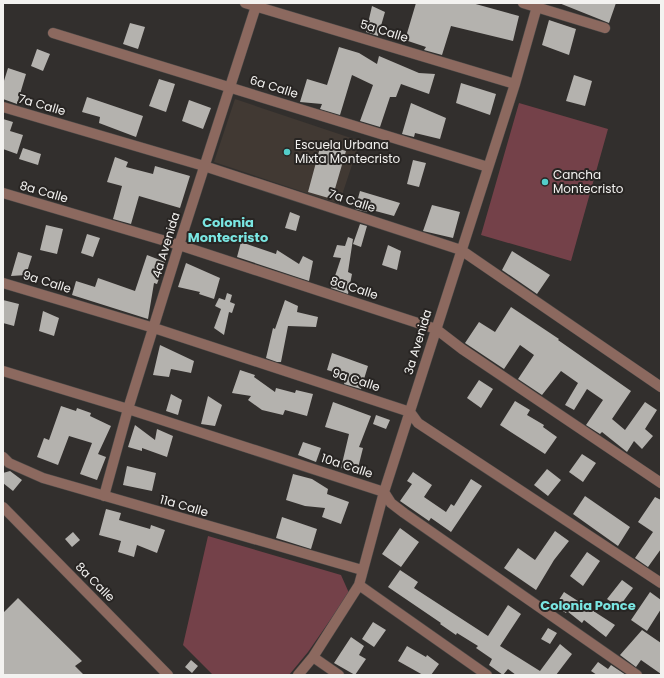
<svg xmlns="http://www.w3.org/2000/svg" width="664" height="678" font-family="Poppins,sans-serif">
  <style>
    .built { fill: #413933 }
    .green { fill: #744149 }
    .building { fill: #b4b2ae }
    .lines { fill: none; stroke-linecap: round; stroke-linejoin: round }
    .minor-casing { stroke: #4d4a48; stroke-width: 11 }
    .tertiary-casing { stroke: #4d4a48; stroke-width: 11 }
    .minor { stroke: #8c695f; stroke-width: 10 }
    .tertiary { stroke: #8c695f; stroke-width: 10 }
    .poi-dot { fill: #53cdc9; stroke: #282523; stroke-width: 1.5 }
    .labels { text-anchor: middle; stroke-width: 4; stroke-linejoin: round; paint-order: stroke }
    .street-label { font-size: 12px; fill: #f3f2f0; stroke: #282523 }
    .poi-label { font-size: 12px; fill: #f3f2f0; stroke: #282523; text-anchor: start }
    .neighbourhood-label { font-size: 13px; font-weight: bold; fill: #7ae6e2; stroke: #282523 }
  </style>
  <rect width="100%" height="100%" fill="#322f2d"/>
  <path class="built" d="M235,99L360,141L339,204L214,162Z"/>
  <path class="green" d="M519,103L608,129L571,261L481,235Z
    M208,536L341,575L349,593L308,652L289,675H213L183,645Z"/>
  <path class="building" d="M416,3H472L519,16L513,41L451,26L442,55L424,50L426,47L405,40Z
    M559,3H616L609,23Z
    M372,6L385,12L378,36L366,32Z
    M549,20L576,29L569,55L542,45Z
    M130,23L145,27L138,49L123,44Z
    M339,47L359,53L377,64L379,56L419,73L435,74L429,94L401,84L396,97H390L380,127L360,121L373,85L352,75L340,115L320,109L322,104L300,102L307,79L327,85Z
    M37,49L50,54L43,71L31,66Z
    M8,68L26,74L17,104L3,99V84Z
    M574,75L592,81L585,106L566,101Z
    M159,79L175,84L166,112L149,106Z
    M461,83L496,94L490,115L456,103Z
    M87,97L143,116L136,137L99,123L100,117L82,112Z
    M189,100L211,108L203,129L182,121Z
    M411,103L446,118L440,139L415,133L414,137L402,134Z
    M3,119L13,122L10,131L23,135L17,154L3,149Z
    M321,144L346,151L332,199L308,192Z
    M23,148L41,154L38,165L19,159Z
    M115,157L128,162L126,167L153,174L155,166L190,176L180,208L139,196L131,224L113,219L122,186L107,182Z
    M413,160L426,163L419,187L407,184Z
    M360,191L400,203L394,216L368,209L367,212L355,209Z
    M432,205L460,212L453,238L423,231Z
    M290,212L300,216L296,231L285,228Z
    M360,224L367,226L361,247L353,244Z
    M46,225L63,229L57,254L40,250Z
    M87,234L100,238L93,257L81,253Z
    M348,237L353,239L348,272L352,274L348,294L331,288L341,258L333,257L337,245L345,246Z
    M241,242L276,254L277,250L299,264L303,256L313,261L309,281L237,257Z
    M388,245L401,251L397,270L382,265Z
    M512,251L550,275L537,294L502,270Z
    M18,252L32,256L26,275L11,276Z
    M147,255L165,262L157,284L154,283L148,319L72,295L76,281L95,287L98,278L135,291Z
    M186,263L220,278L214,299L199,294L200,292L178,287Z
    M227,293L232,295L230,302L235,304L232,313L229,312L224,335L214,328L221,309L215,306L219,298L225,300Z
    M3,300L19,304L14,326L3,323Z
    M285,300L298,306L297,312L318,317L316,327L288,326L281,362H277L266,358L273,328L275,329Z
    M511,307L559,339L558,340L631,391L612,419L625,430L645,402L657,410L645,429L653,436L642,449L634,441L627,452L602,432L600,434L586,425L603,400L587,389L574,410L565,405L578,383L561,371L542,395L518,379L534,355L520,345L504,369L465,343L479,322L495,332Z
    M43,311L59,318L54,336L39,331Z
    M160,345L194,361L191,373L171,369L169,377L153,375Z
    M332,353L368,366L361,389L344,384L347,376L327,370Z
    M240,370L255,375L254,377L275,392L276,388L295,393L296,390L313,394L307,416L285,410L283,415L262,410L248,400L251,396L232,393Z
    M479,380L493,389L481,408L467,398Z
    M171,394L182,400L178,415L166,411Z
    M208,396L222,405L215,426L201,424Z
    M515,401L530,410L527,415L544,425L543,427L557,437L545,454L500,425Z
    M333,402L371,416L359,447L363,448L357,472L341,468L349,434L325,427Z
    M61,406L76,411L77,408L91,413L90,416L111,426L98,454L106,457L97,480L80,474L92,443L69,436L58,465L37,457L44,438L49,440Z
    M376,415L390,420L386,429L373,424Z
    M135,425L155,440L157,429L173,436L167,457L142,448V451L128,447Z
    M303,442L321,448L316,462L298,455Z
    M582,454L596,463L583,482L569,472Z
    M127,466L156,473L152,491L123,485Z
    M547,469L561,480L548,496L534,485Z
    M10,471L22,480L13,491L3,483V473Z
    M413,472L432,485L424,497L446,512L451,504L454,506L471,479L482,486L451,532L431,518L429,521L400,501L412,484L407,481Z
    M293,474L312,479L328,489L327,494L349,502L341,524L322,517L325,508L305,506L286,500Z
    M585,496L630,527L618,546L573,514Z
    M655,497L661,500V549L648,567L635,558L653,532L638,522Z
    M106,509L121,513L119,520L150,529L151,525L165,530L157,553L137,545L134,557L118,552L121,541L99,535Z
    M282,517L317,529L311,549L276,538Z
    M400,528L419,542L401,567L382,554Z
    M555,531L569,541L554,560L536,590L504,568L518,548L535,560Z
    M73,532L80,540L72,547L65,539Z
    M587,552L600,561L583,586L570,576Z
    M400,570L418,582L414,588L488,636L508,605L521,614L500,646L540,671L560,644L572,654L556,675H516L508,669L503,675L489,665L492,659L476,648L478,646L457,633L456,635L440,624L441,623L388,587Z
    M622,580L633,588L619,607L607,599Z
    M564,592L615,625L606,637L584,620L582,623L567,611L566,613L555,606Z
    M650,592L661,600V609L647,631L631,620Z
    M18,598L82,661L75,666L84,675H3V613Z
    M373,622L386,630L374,647L362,639Z
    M548,628L557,633L550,644L541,639Z
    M642,630L661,643V674L641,660L636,667L620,655Z
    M351,637L364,646L359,655L366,659L355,675L334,663Z
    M407,646L426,657L427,655L439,664L431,675H423L398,661Z
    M191,660L198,666L192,673L185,667Z
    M598,662L608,669L611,665L626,675H597L591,671Z"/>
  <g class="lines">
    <g class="minor-casing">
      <path id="minor" d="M245,3L515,84
        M523,3L605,28
        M53,33L488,167
        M3,107L204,166L461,250L661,387
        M3,193L179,245L436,329L462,349L661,483
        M3,283L154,328L410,412L418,423L661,583
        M3,371L128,409L384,492L391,503L404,513L637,675
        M3,457L9,463L43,478L362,570
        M104,496L128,409L179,245L257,3
        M359,585L487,675
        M313,657L339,675
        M298,675L313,657L359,585L384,492L515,84L538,3"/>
    </g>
    <g class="tertiary-casing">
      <path id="tertiary" d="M3,507L168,675"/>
    </g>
    <use href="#minor" class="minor"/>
    <use href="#tertiary" class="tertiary"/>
  </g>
  <g class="poi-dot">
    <circle cx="287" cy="152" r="4"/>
    <circle cx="545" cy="182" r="4"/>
  </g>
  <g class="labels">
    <g class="street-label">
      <text transform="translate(384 31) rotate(17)" y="4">5a Calle</text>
      <text transform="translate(274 87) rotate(17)" y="4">6a Calle</text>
      <text transform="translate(42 105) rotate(16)" y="4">7a Calle</text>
      <text transform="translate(44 192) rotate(16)" y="4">8a Calle</text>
      <text transform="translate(352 201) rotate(18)" y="4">7a Calle</text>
      <text transform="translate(166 245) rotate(-73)" y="4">4a Avenida</text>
      <text transform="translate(47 282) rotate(17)" y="4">9a Calle</text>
      <text transform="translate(354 288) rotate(18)" y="4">8a Calle</text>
      <text transform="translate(418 342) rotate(-73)" y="4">3a Avenida</text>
      <text transform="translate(356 380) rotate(18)" y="4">9a Calle</text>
      <text transform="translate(347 466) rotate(18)" y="4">10a Calle</text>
      <text transform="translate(184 506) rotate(16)" y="4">11a Calle</text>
      <text transform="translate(95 582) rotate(45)" y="4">8a Calle</text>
    </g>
    <g class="poi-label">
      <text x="295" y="149">Escuela Urbana<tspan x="295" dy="14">Mixta Montecristo</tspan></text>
      <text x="553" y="179">Cancha<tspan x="553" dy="14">Montecristo</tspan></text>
    </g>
    <g class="neighbourhood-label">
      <text x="228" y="227">Colonia<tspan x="228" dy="15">Montecristo</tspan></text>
      <text x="588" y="610">Colonia Ponce</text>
    </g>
  </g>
  <rect width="664" height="678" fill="none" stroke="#f3f2f0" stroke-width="8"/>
</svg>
